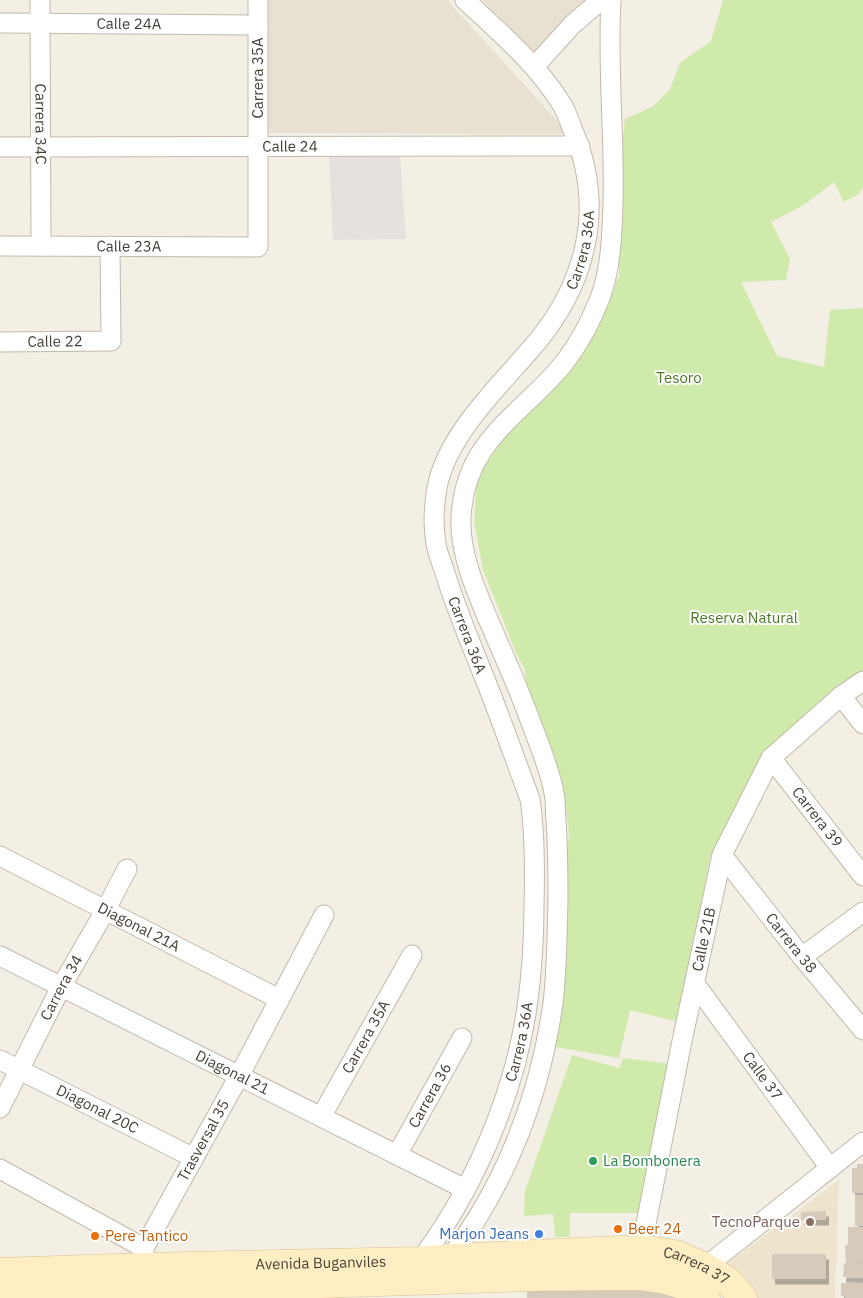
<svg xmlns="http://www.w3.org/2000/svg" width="863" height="1298" font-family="'IBM Plex Sans',sans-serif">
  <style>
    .residential { fill: #e8e0d3 }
    .education { fill: #eee4ce }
    .green { fill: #d0eaab }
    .parking { fill: #e4e1de }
    .building { fill: #d6caba; filter: url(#shadow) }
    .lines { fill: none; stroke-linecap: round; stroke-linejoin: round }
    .street-casing { stroke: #c2b9aa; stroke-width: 21 }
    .secondary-casing { stroke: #d6c292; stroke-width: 29 }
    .street { stroke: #fff; stroke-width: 19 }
    .secondary { stroke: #ffeec4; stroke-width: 28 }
    .leisure-dot { fill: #2e9e5b; stroke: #fff; stroke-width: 2 }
    .education-dot { fill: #8d6e63; stroke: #fff; stroke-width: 2 }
    .food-dot { fill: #e8710a; stroke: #fff; stroke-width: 2 }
    .shop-dot { fill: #3f7fe0; stroke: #fff; stroke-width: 2 }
    .labels { text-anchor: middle; stroke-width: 4; stroke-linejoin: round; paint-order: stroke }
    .street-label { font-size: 15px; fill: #463f34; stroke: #fff }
    .park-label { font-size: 15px; fill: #497b24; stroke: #fff }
    .leisure-label { font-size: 15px; fill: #27864d; stroke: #fff; text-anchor: start }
    .education-label { font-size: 15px; fill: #785e54; stroke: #fff; text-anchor: end }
    .food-label { font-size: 15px; fill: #c56008; stroke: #fff; text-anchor: start }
    .shop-label { font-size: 15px; fill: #366cbe; stroke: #fff; text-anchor: end }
  </style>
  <defs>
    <filter id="shadow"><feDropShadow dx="3" dy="5.5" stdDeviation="0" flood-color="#0004"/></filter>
  </defs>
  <rect width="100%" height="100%" fill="#f4efe5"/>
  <path class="residential" d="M266,0H447L569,134L266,133Z
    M482,0H587L535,52Z"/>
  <path class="education" d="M839,1180L835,1298H757L727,1264Z"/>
  <path class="green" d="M723,0H863V187L859,194L844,202L834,182L804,205L771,222L790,259L786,280L741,282L777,356L824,367L830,310L863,308V676L837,695L759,760L710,857L679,1022L630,1010L619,1058L550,1046L569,832L563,787L544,727L526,691L525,670L516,653L483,570L474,521L477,478L507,434L573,360L598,326L619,276L620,162L625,119L652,107L670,89L680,63L711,41Z
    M572,1055L619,1068L623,1058L671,1064L639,1213H570V1237H555L553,1214L524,1216L525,1191Z"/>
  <path class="parking" d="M400,156L406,239L333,240L329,157Z"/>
  <path class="building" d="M857,1164H863V1193H852V1168H857Z
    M855,1195H863V1226H855Z
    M826,1211V1220H801V1212Z
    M848,1227H863V1262L849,1263H863V1278L843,1277L844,1263H846L845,1245H848Z
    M772,1254H826V1279H772Z
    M643,1282L685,1298H527V1286Z
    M841,1283H863V1298H845V1296H841Z"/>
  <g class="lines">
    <g class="street-casing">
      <g id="street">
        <path id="s1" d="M40,0L41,246"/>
        <path id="s2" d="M0,23L258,25"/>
        <path d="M534,67L572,25L601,0"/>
        <path id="s3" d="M0,147L580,146"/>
        <path id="s4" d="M0,246L258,247V0"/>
        <path id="s5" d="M0,342L111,341L110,246"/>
        <path d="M841,696L863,724"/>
        <path id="s6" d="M771,758L863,876"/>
        <path id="s7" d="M722,855L802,957L863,1030"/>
        <path id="s8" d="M0,856L279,999"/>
        <path id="s9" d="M0,956L465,1189"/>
        <path d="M802,957L863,912"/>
        <path id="s10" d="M695,984L830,1168"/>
        <path id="s11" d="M0,1060L194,1158"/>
        <path id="s12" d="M0,1108L61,987L105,911L127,869"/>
        <path id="s13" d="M321,1117L412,955"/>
        <path id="s14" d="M397,1155L462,1038"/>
        <path d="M0,1169L144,1248"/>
        <path id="s15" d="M641,1249L682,1041L722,855L771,758L841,696L863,681"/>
        <path d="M445,1264C504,1190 540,1097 553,1003C557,970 557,935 558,901C558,874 558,847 556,820C555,811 556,801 554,793C551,774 540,746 533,728C522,698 510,669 497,640C481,602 459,558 461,517C465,439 521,416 564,363C579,344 591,321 600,298C611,268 612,235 613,204C615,136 607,68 611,0"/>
        <path id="s16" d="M416,1266C472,1194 514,1097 527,1007C532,973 534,939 534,905C535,869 535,833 530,799C515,759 501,719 485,679C471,644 456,609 445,573C442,563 437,553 436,543C433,526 434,505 437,488C446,437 497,388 530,350C586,287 607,208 572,128C569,120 566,110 561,103C536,63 499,32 465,0"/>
        <path d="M700,1276L705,1267L863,1142"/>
        <path id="s17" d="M144,1279V1248L239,1076L324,915"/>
      </g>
    </g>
    <g class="secondary-casing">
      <g id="secondary">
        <path id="s18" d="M0,1272L144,1267L419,1261L450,1258L641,1249L676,1254L705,1267L728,1281L743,1298"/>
        <path d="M0,1297L107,1291L529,1277L638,1276L666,1280L692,1288L706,1298"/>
      </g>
    </g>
    <use href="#street" class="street"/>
    <use href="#secondary" class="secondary"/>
  </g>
  <circle class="leisure-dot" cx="593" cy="1161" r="5"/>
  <circle class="education-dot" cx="810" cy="1222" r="5"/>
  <g class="food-dot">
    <circle cx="618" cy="1229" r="5"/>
    <circle cx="95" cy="1236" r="5"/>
  </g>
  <circle class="shop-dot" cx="539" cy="1234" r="5"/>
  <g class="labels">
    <g class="street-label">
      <text dy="5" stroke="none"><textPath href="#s2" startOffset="129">Calle 24A</textPath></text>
      <text transform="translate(258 78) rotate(-90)" y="5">Carrera 35A</text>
      <text dy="5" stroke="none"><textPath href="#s1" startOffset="124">Carrera 34C</textPath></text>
      <text dy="5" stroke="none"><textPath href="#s3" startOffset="290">Calle 24</textPath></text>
      <text dy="5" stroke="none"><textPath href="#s4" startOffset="129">Calle 23A</textPath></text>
      <text dy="5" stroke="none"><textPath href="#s16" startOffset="1104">Carrera 36A</textPath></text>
      <text dy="5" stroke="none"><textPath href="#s5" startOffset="55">Calle 22</textPath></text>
      <text transform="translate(467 635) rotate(69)" y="5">Carrera 36A</text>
      <text dy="5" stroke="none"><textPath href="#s6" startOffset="75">Carrera 39</textPath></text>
      <text dy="5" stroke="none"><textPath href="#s8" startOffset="156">Diagonal 21A</textPath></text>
      <text dy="5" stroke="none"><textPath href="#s15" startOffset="316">Calle 21B</textPath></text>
      <text dy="5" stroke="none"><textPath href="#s7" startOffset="112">Carrera 38</textPath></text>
      <text dy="5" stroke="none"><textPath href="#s12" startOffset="135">Carrera 34</textPath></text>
      <text dy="5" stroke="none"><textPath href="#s13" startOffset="92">Carrera 35A</textPath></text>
      <text dy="5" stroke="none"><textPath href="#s16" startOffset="249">Carrera 36A</textPath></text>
      <text dy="5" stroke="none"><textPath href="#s9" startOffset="260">Diagonal 21</textPath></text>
      <text dy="5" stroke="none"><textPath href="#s10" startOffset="114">Calle 37</textPath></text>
      <text dy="5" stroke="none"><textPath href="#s14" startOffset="68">Carrera 36</textPath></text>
      <text dy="5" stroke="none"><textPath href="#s11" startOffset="109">Diagonal 20C</textPath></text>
      <text dy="5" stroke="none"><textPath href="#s17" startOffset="154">Trasversal 35</textPath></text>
      <text dy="5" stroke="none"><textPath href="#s18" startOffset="321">Avenida Buganviles</textPath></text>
      <text dy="5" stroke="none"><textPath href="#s18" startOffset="700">Carrera 37</textPath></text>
    </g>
    <g class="park-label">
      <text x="679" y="383">Tesoro</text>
      <text x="744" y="623">Reserva Natural</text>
    </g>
    <g class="leisure-label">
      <text x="603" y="1166">La Bombonera</text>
    </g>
    <g class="education-label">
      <text x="800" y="1227">TecnoParque</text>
    </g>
    <g class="food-label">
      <text x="628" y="1234">Beer 24</text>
      <text x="105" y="1241">Pere Tantico</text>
    </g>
    <g class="shop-label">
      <text x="529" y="1239">Marjon Jeans</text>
    </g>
  </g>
</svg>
